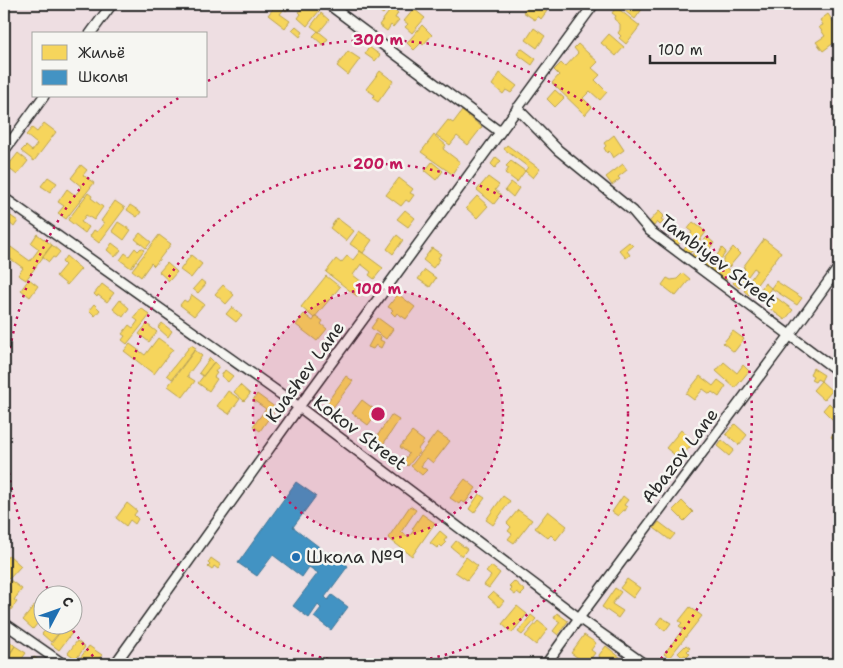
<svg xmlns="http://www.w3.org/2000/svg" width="843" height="668" font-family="'Shantell Sans',sans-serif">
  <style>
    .homes { fill: #f6d55c; stroke: #b9a24d }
    .schools { fill: #4393c3; stroke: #3c7495 }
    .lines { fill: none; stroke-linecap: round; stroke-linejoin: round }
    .street-casing { stroke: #2b2b2b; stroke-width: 12 }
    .street { stroke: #f6f6f2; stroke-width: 9 }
    .ring { fill: none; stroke: #c2185b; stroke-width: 2.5; stroke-dasharray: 2.5 5 }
    .poi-dot { fill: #1f6fb2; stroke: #f6f6f2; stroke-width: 2 }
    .labels { text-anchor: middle; stroke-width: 5; stroke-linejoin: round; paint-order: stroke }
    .street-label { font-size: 18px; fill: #2b2b2b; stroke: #f6f6f2 }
    .poi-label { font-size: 18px; fill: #2b2b2b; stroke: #f6f6f2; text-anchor: start }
    .centre { fill: #c2185b; stroke: #f6f6f2; stroke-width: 2.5 }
    .ring-label { font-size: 15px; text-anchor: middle; font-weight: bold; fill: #c2185b; stroke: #f6f6f2; stroke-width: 5; stroke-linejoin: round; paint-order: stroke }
  </style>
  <rect width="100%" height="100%" fill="#eedee2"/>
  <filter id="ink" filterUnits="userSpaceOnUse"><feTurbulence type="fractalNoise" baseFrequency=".02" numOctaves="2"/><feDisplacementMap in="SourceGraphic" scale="10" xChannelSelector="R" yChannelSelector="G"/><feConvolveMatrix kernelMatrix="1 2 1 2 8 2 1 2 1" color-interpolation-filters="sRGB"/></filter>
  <g filter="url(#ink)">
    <path class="homes" d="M277,4H291L286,11L284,9L280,14L290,21L285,28L268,15Z
      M309,4L319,11L307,26L298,18L301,14L299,12L303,6L305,8Z
      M378,4H391L383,14L375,8Z
      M529,4H547L543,8L547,11L541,19L538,16L535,20L523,12Z
      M563,4H575L570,10Z
      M631,4H644L645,5L635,19L625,11Z
      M821,4H834L825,10Z
      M616,7L640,26L626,44L619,38L621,36L618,33L620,30V24L614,19L616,16L612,13Z
      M392,8L398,13L395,18L399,20L393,27L391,25L387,31L379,25Z
      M414,9L425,18L412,33L405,27L408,24L404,21Z
      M321,13L329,20L319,32L311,26Z
      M828,14L839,30V39L823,51L816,42L825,36L819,27L823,25L820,20Z
      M422,25L432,35L423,45L421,43L414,50L407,43Z
      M296,26L303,32L300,37L292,30Z
      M534,28L545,36L537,48L526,40Z
      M318,31L328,39L323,45L313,36Z
      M609,34L624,47L616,56L601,43Z
      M578,44L598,62L592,68L600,75L595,80L607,92L600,100L590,91L583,98L592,107L585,115L552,83L559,75L554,70L561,63L565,67L578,53L574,48Z
      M369,47L380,55L375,61L365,54Z
      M521,48L536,59L532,65L517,54Z
      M348,51L360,59L348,75L337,66Z
      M380,71L393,81L378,102L372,98L375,95L366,89Z
      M500,73L517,86L511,93L506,90L503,94L492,85Z
      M555,90L564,98L555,107L547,99Z
      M462,111L482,127L468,145L457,136L450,145L436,135L448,120L453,123Z
      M44,123L56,132L34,161L21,151L26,146L32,151L37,144L26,135L32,128L37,132Z
      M434,135L446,145L443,149L460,162L452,174L421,152Z
      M614,135L624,150L613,158L609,151L607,153L604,148L606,146L604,143Z
      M507,145L540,169L533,178L525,171L528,167L504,149Z
      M18,153L28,161L17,175L7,167Z
      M496,157L501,161L495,168L491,164Z
      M511,161L525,171L517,182L505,173L509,168L506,166Z
      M432,162L443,171L436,180L425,171Z
      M623,164L627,170L618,177L620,179L612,185L606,177Z
      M81,165L87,170L83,175L94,183L66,219L58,213L64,206L58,202L67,189L75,195L82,187L71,178Z
      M48,177L57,183L50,192L41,186Z
      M488,177L499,185L495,190L501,195L494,204L477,190Z
      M399,178L413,189L410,193L414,195L409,202L406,200L401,206L386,195Z
      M511,182L519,188L513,197L505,190Z
      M88,193L92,196L91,198L103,207L94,220L86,215L81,222L89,227L85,233L68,220Z
      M477,196L488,206L477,218L466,208Z
      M115,201L125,208L99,243L90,236L94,230L97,232L104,223L101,221Z
      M130,205L141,212L137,217L127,210Z
      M405,210L415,218L408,227L397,219Z
      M659,211L664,216L661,219L664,221L660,225L657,222L654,226L649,222Z
      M5,212L18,221L14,227L7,221L5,225L4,224V214Z
      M337,218L354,231L346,241L330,228Z
      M118,222L131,230L124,240L112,231Z
      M693,222L706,232L688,256L682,251L692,238L690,236L692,232L688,229Z
      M359,231L372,240L363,253L350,244Z
      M140,233L151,242L146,248L135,239Z
      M37,234L52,245L26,280L18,275L23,268L4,254V242L30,261L39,249L31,243Z
      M159,235L171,244L154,266L151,263L141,277L132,270Z
      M397,235L403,240L393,254L387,249Z
      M678,235L683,239L676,247L672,243Z
      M707,237L714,243L698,263L690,257Z
      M764,239L781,252L749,295L744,291L752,282L750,280L757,270L754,268L739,288L733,283L745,268L743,267Z
      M629,242L633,246L627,251L630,255L626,258L619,250Z
      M112,243L121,250L115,257L107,250Z
      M52,245L60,252L55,258L53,257L49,262L42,257Z
      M733,247L740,254L729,267L722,261Z
      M135,248L138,251L141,248L144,250L131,268L120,260L125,253L129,256Z
      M432,248L441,254L438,258L440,259L433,268L423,260Z
      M722,248L726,252L715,267L713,266L710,270L704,265L711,255L715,258Z
      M360,251L383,268L374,279L369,275L371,272L361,264L353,275L367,286L358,297L326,272L336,259L341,263L347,256L353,260Z
      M191,255L202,264L191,278L180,270Z
      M66,256L81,269L67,285L56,276L65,265L62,262Z
      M167,263L177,272L169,281L159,272Z
      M720,264L732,272L726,280L710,270L713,266L717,268Z
      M425,270L436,278L430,287L418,279Z
      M683,273L690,279L676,296L662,285L667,278L671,280L677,279Z
      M326,276L340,287L314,318L301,307Z
      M29,279L38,286L30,297L21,290Z
      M201,280L206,284L198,293L193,289Z
      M776,281L802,298L797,305L771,288Z
      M765,283L771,288L765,297L759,292Z
      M102,284L114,293L107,302L98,295L97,297L94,294Z
      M223,285L234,295L226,304L215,294Z
      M398,294L415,307L406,319L397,313L395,316L391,312L393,310L388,307Z
      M192,295L204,304L194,316L180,305L184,300L187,302Z
      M777,298L793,310L785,320L769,308Z
      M120,300L129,308L123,317L113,309Z
      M94,304L100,310L95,316L89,310Z
      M232,307L242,315L236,322L226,314Z
      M141,308L150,315L127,344L122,340L125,336L122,334L129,325L133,328L138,321L134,318Z
      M304,314L313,321L316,316L323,321L321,324L327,329L317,341L296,325Z
      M378,318L393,329L386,339L371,328Z
      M162,323L172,331L168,337L158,328Z
      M147,324L157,332L149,342L139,334Z
      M733,331L744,339L734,352L723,343Z
      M839,331V346L836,344L838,342L834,339Z
      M375,334L381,337L380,340L384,342L381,348L376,345L373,349L368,347Z
      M158,338L173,349L154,374L124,351L130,344L145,355Z
      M191,345L196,348L172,379L167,375Z
      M195,350L202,356L187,376L195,381L183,397L168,386Z
      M210,358L214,362L203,376L199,373Z
      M214,362L219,366L215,372L217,373L214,377L217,379L209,391L198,383Z
      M724,362L737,373L743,365L749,371L735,388L716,371Z
      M813,368L824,375L821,381L817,379L815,382L811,380L813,376L810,374Z
      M225,370L233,376L228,382L221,376Z
      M346,376L353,381L331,410L325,405Z
      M700,376L713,386L718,380L726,386L719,397L712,392L710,394L703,389L694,400L686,394Z
      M821,381L832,391L824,400L813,390Z
      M240,385L250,394L244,401L234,392Z
      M228,391L240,399L229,414L217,406Z
      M257,394L276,408L260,431L253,426L266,409L253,400Z
      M362,400L378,412L368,425L352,413Z
      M829,403L839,413V426L823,410Z
      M391,415L399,420L382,446L374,441Z
      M735,424L747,435L739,445L726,434Z
      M839,425V443L831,437Z
      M681,430L694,442L684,454L681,451L676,456L666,448Z
      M412,432L424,441L418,449L420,451L408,466L403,461L409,454L400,447Z
      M437,432L450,441L433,463L427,458L421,466L427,470L422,475L411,466Z
      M722,440L734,450L729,456L717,446Z
      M465,479L476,488L465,503L461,501L459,504L450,498Z
      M479,494L485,498L474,513L469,509Z
      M503,496L510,501L493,525L486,520Z
      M623,496L628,500L624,505L627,507L625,511L623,510L618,516L612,512Z
      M682,501L693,512L684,521L673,510Z
      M127,503L137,511L134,515L138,519L135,524L130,520L126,526L116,518Z
      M410,506L416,510L401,532L409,537L414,530L412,529L422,514L435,523L412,556L388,538Z
      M518,510L532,520L514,543L508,539L512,534L508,531L511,527L507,523Z
      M548,511L567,526L556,540L551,535L548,538L535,528Z
      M659,522L675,534L670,540L654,528Z
      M440,531L447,537L444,541L446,543L442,547L440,545L437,548L430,543Z
      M456,541L467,549L462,556L451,547Z
      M9,555L21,566L9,579L4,575V561Z
      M466,557L478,566L467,580L455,572Z
      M211,558L221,565L218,569L214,566L212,570L208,567L210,565L208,563Z
      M491,566L500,573L489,588L484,585L491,576L486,572Z
      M627,579L640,588L633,598L620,588Z
      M10,580L22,589L14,600L17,602L10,611L4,607V589Z
      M514,581L525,591L521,595L517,592L515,595L510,591L512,589L509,586Z
      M615,588L621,592L612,604L623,611L618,618L602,607Z
      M493,592L504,601L499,607L488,597Z
      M44,594L45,596H42V618L33,629L23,620Z
      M517,606L527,614L512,633L502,624Z
      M690,607L702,616L669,658L664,654L683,629L679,626L682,623L679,621Z
      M557,613L568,621L558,635L553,631L560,622L554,618Z
      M531,615L536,619L522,635L518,632Z
      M661,617L671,623L665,631L656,624Z
      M538,621L548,629L536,645L525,636Z
      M49,626H65L51,642L42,634Z
      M64,627L72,633L59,650L51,644Z
      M584,635L596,643L591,650L595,653L587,664L571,653Z
      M6,638L15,646L4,661V650L6,647L4,646V641Z
      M77,641L85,647L76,659L68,653Z
      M686,645L690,648L687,651L690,654L687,657L685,655L682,657L678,653Z
      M15,646L26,653L19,663L17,662L15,664H4Z
      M89,646L102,655L95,664H83L78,661Z
      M606,646L621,658L616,664H604L605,663L600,660L599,655Z
      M34,657L44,664H32L30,663Z"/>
    <path class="schools" d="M296,482L316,496L293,527L323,550L317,558L322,562L330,552L348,566L325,597L328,600L332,595L348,607L331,630L314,617L321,608L318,605L309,618L293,606L318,573L309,567L302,577L273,555L257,576L238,563Z"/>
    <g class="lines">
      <g class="street-casing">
        <path id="street" d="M328,4L500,132
          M90,34L112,4
          M517,108L558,150L633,211L650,231L839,372
          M4,151L44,96
          M4,198L299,407L579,618L644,664
          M4,623L63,664
          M115,664L299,407L594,4
          M546,664L579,618L790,335L839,267"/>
      </g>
      <use href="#street" class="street"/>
    </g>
  </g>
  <circle cx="378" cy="414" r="125" fill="#c2185b" fill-opacity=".12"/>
  <g class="ring">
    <circle cx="378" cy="414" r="125"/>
    <circle cx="378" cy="414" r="250"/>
    <path d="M98 662A374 374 0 0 1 70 626M51 595A374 374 0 0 1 180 97M208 81A374 374 0 0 1 658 662"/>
  </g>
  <circle class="poi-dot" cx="296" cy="557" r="5"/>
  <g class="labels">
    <g class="street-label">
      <text transform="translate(718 261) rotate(37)" y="6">Tambiyev Street</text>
      <text transform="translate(305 372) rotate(-54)" y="6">Kuashev Lane</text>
      <text transform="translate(360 433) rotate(37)" y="6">Kokov Street</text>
      <text transform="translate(680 456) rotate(-53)" y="6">Abazov Lane</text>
    </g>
    <g class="poi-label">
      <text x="306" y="563">Школа №9</text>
    </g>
  </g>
  <circle cx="378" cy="414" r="8" class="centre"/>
  <g class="ring-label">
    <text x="378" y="45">300 m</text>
    <text x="378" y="169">200 m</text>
    <text x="378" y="294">100 m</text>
  </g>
  <rect width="843" height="668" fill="none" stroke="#f6f6f2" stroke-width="20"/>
  <rect x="10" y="10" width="823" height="648" fill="none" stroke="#2b2b2b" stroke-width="2" filter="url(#ink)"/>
  <rect x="32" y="32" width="175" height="65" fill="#f6f6f2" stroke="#a5a5a2"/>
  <rect x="42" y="45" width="25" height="15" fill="#f6d55c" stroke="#a5a5a2"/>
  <text x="78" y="58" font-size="15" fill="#2b2b2b">Жильё</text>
  <rect x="42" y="70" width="25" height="15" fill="#4393c3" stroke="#a5a5a2"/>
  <text x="78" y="82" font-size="15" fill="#2b2b2b">Школы</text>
  <g transform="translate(58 610) rotate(49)"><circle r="24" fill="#f6f6f2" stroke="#a5a5a2"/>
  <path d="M0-4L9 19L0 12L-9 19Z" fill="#1f6fb2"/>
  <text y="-8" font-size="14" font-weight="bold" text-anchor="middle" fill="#2b2b2b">С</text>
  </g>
  <path d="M650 55v8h125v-8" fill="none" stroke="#2b2b2b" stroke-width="2.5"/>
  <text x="658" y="55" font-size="15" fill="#2b2b2b" stroke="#f6f6f2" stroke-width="4" paint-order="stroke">100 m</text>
</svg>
